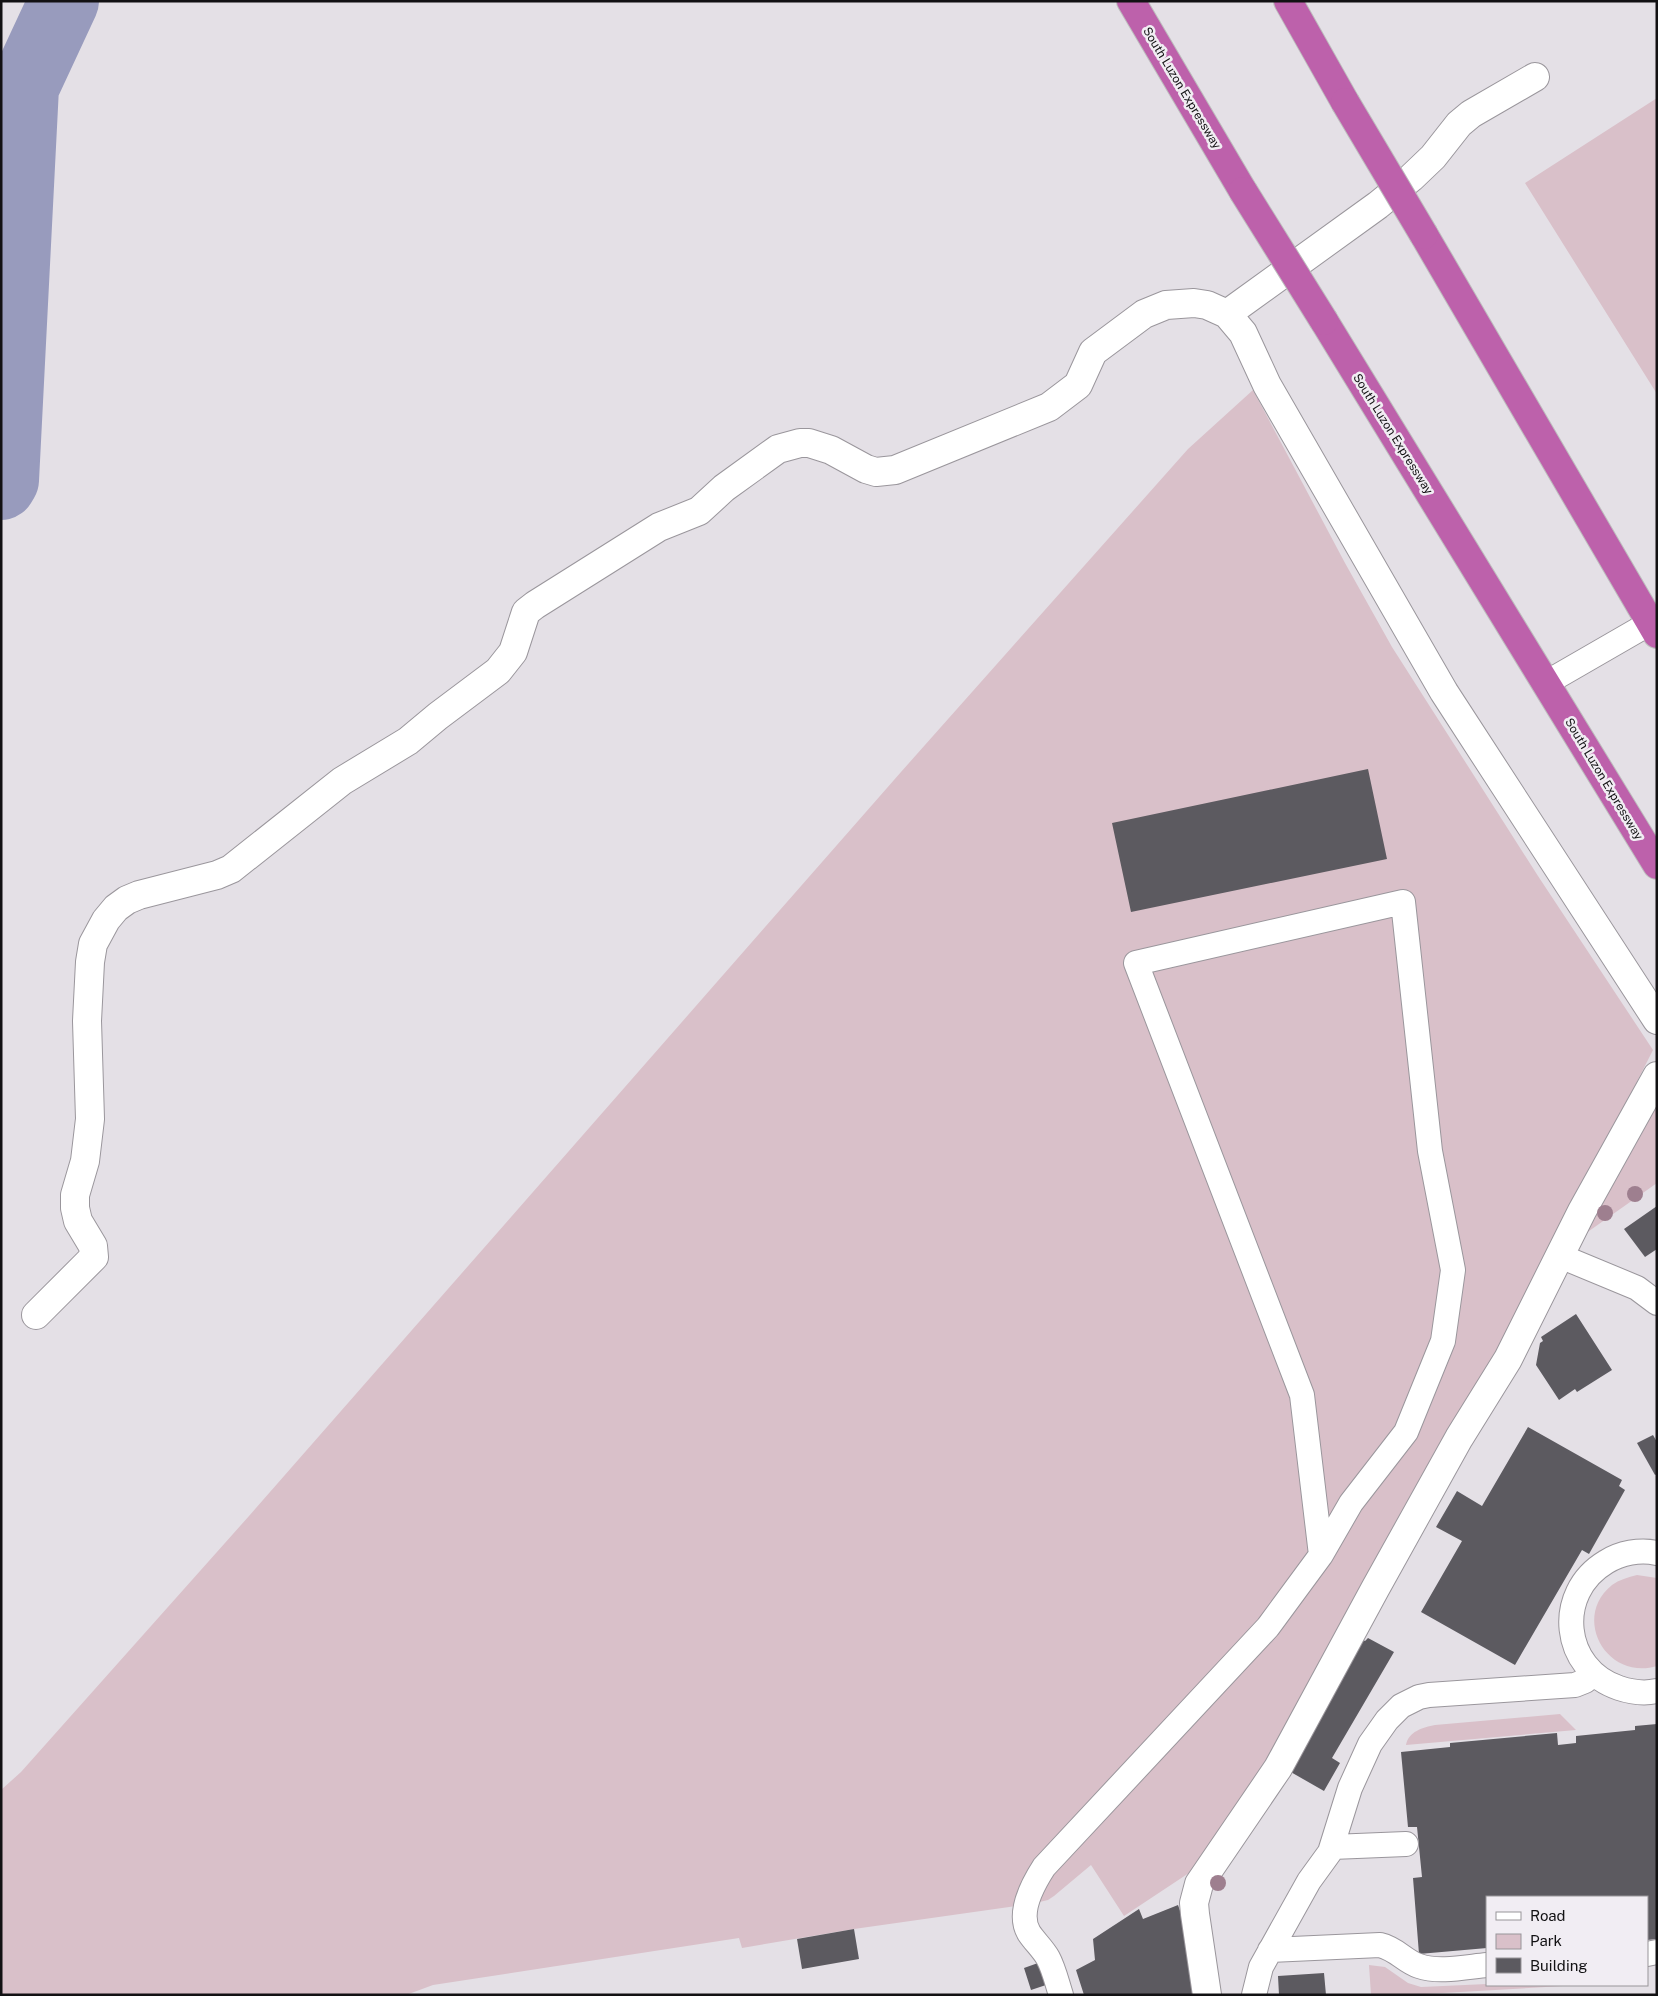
<svg xmlns="http://www.w3.org/2000/svg" width="1658" height="1996" font-family="'Public Sans',sans-serif">
  <style>
    .green { fill: #d9c0c9 }
    .lines { fill: none; stroke-linecap: round; stroke-linejoin: round }
    .river { stroke: #989bbd; stroke-width: 70 }
    .building { fill: #5c5a60 }
    .service-casing { stroke: #9a969c; stroke-width: 26 }
    .minor-casing { stroke: #9a969c; stroke-width: 30 }
    .motorway-casing { stroke: #bdbcbd; stroke-width: 30 }
    .service { stroke: #fff; stroke-width: 24 }
    .minor { stroke: #fff; stroke-width: 28 }
    .motorway { stroke: #bd61ab; stroke-width: 28 }
    .motorway-bridge-casing { stroke: #bdbcbd; stroke-width: 30; stroke-linecap: butt }
    .motorway-bridge { stroke: #bd61ab; stroke-width: 28 }
    .tree { fill: #9e7f8f }
    .labels { text-anchor: middle; stroke-width: 5; stroke-linejoin: round; paint-order: stroke }
    .street-label { font-size: 12px; fill: #121113; stroke: #f1edf3 }
  </style>
  <rect width="100%" height="100%" fill="#e4e0e6"/>
  <path class="green" d="M1657,98V394L1525,183Z
    M1253,390L1345,563L1392,647L1538,876L1653,1050L1543,1267L1503,1350L1267,1771L1198,1867L1124,1916L1091,1865L1054,1896L1048,1900L1031,1904L854,1929L742,1948L739,1938L433,1985L406,1995H1V1790L21,1772L249,1516L901,772L1188,449Z
    M1657,1101V1183L1582,1236Z
    M1637,1575L1657,1578V1666C1607,1681 1571,1618 1612,1585C1619,1580 1628,1577 1637,1575Z
    M1560,1714L1576,1730L1406,1745C1408,1732 1423,1727 1435,1725Z
    M1369,1965L1385,1967L1408,1983L1421,1987L1487,1984L1580,1985L1408,1995H1371Z"/>
  <g class="lines">
    <path class="river" d="M1,485L4,480L24,87L64,1"/>
  </g>
  <path class="building" d="M1368,769L1387,859L1131,912L1112,823Z
    M1657,1206V1249L1645,1257L1624,1229Z
    M1576,1314L1612,1370L1577,1392L1575,1389L1559,1400L1536,1365L1540,1343L1543,1341L1541,1337Z
    M1528,1427L1622,1480L1619,1486L1625,1490L1589,1554L1582,1550L1515,1665L1421,1612L1462,1541L1436,1527L1457,1491L1482,1506Z
    M1653,1435L1657,1442V1474L1655,1475L1637,1443Z
    M1358,1637L1365,1641L1368,1638L1394,1652L1332,1758L1340,1763L1324,1791L1289,1771L1350,1665L1343,1661Z
    M1657,1724V1939L1647,1940V1897H1487V1948L1419,1954L1413,1878L1422,1877L1417,1827H1408L1401,1752L1450,1747V1743L1557,1733L1558,1745L1576,1743V1736L1635,1730V1726Z
    M1178,1905L1204,1980L1197,1995H1084L1076,1970L1095,1960L1093,1939L1139,1909L1143,1919Z
    M854,1929L859,1959L802,1969L797,1939Z
    M1038,1963L1046,1985L1031,1990L1024,1968Z
    M1324,1973L1326,1995H1279L1278,1976Z"/>
  <g class="lines">
    <g class="service-casing">
      <path id="service" d="M1546,683L1650,623
        M1560,1256L1637,1288L1657,1303
        M1657,1553C1640,1549 1620,1553 1606,1562C1554,1593 1562,1669 1619,1688C1631,1692 1644,1694 1657,1691
        M1332,1847L1406,1844
        M1270,1950L1380,1945C1397,1949 1404,1961 1419,1966C1439,1973 1466,1967 1487,1965
        M1647,1954L1657,1952
        M1061,1995C1057,1983 1054,1969 1048,1958C1043,1949 1035,1942 1029,1933C1017,1913 1033,1884 1044,1867L1268,1627L1321,1555L1302,1395L1136,963L1403,902L1430,1151L1453,1270L1443,1341L1406,1432L1351,1503L1321,1555
        M1254,1995L1261,1967L1309,1881L1330,1852L1350,1788L1370,1744L1387,1720L1401,1706L1419,1697L1429,1695L1575,1685L1585,1681L1594,1674"/>
    </g>
    <g class="minor-casing">
      <path id="minor" d="M1227,314L1378,205L1411,178L1433,157L1459,124L1471,114L1535,77
        M36,1315L94,1257L93,1246L78,1221L75,1208V1195L85,1161L90,1119L87,1021L90,962L93,944L106,920L116,908L127,900L139,895L217,875L231,869L342,781L408,741L438,716L498,671L513,652L526,612L535,605L659,527L699,511L724,488L778,449L800,443H809L831,450L866,469L876,472L895,470L1049,407L1078,385L1093,352L1144,314L1166,305L1194,303L1207,305L1227,314L1243,333L1267,385L1444,692L1657,1020
        M1207,1995L1195,1914L1194,1903L1199,1884L1278,1768L1375,1589L1459,1438L1508,1359L1582,1211L1657,1076"/>
    </g>
    <g class="motorway-casing">
      <path id="motorway" d="M1131,1L1243,191
        M1288,1L1345,102
        M1424,235L1657,634
        M1324,321L1657,865"/>
    </g>
    <use href="#service" class="service"/>
    <use href="#minor" class="minor"/>
    <use href="#motorway" class="motorway"/>
    <g class="motorway-bridge-casing">
      <path id="motorway-bridge" d="M1345,102L1424,235
        M1243,191L1324,321"/>
    </g>
    <use href="#motorway-bridge" class="motorway-bridge"/>
  </g>
  <g class="tree">
    <circle cx="1635" cy="1194" r="8"/>
    <circle cx="1605" cy="1213" r="8"/>
    <circle cx="1218" cy="1883" r="8"/>
  </g>
  <g class="labels">
    <g class="street-label">
      <text transform="translate(1182 88) rotate(59)" y="4">South Luzon Expressway</text>
      <text transform="translate(1393 434) rotate(58)" y="4">South Luzon Expressway</text>
      <text transform="translate(1604 779) rotate(59)" y="4">South Luzon Expressway</text>
    </g>
  </g>
  <rect width="1658" height="1996" fill="none" stroke="#121113" stroke-width="5"/>
  <rect x="1486" y="1896" width="162" height="90" fill="#f1edf3" stroke="#989599"/>
  <rect x="1496" y="1912" width="25" height="8" fill="#ffffff" stroke="#989599"/>
  <text x="1530" y="1921" font-size="15" fill="#121113">Road</text>
  <rect x="1496" y="1934" width="25" height="15" fill="#d9c0c9" stroke="#989599"/>
  <text x="1530" y="1946" font-size="15" fill="#121113">Park</text>
  <rect x="1496" y="1958" width="25" height="15" fill="#5c5a60" stroke="#989599"/>
  <text x="1530" y="1971" font-size="15" fill="#121113">Building</text>
</svg>
